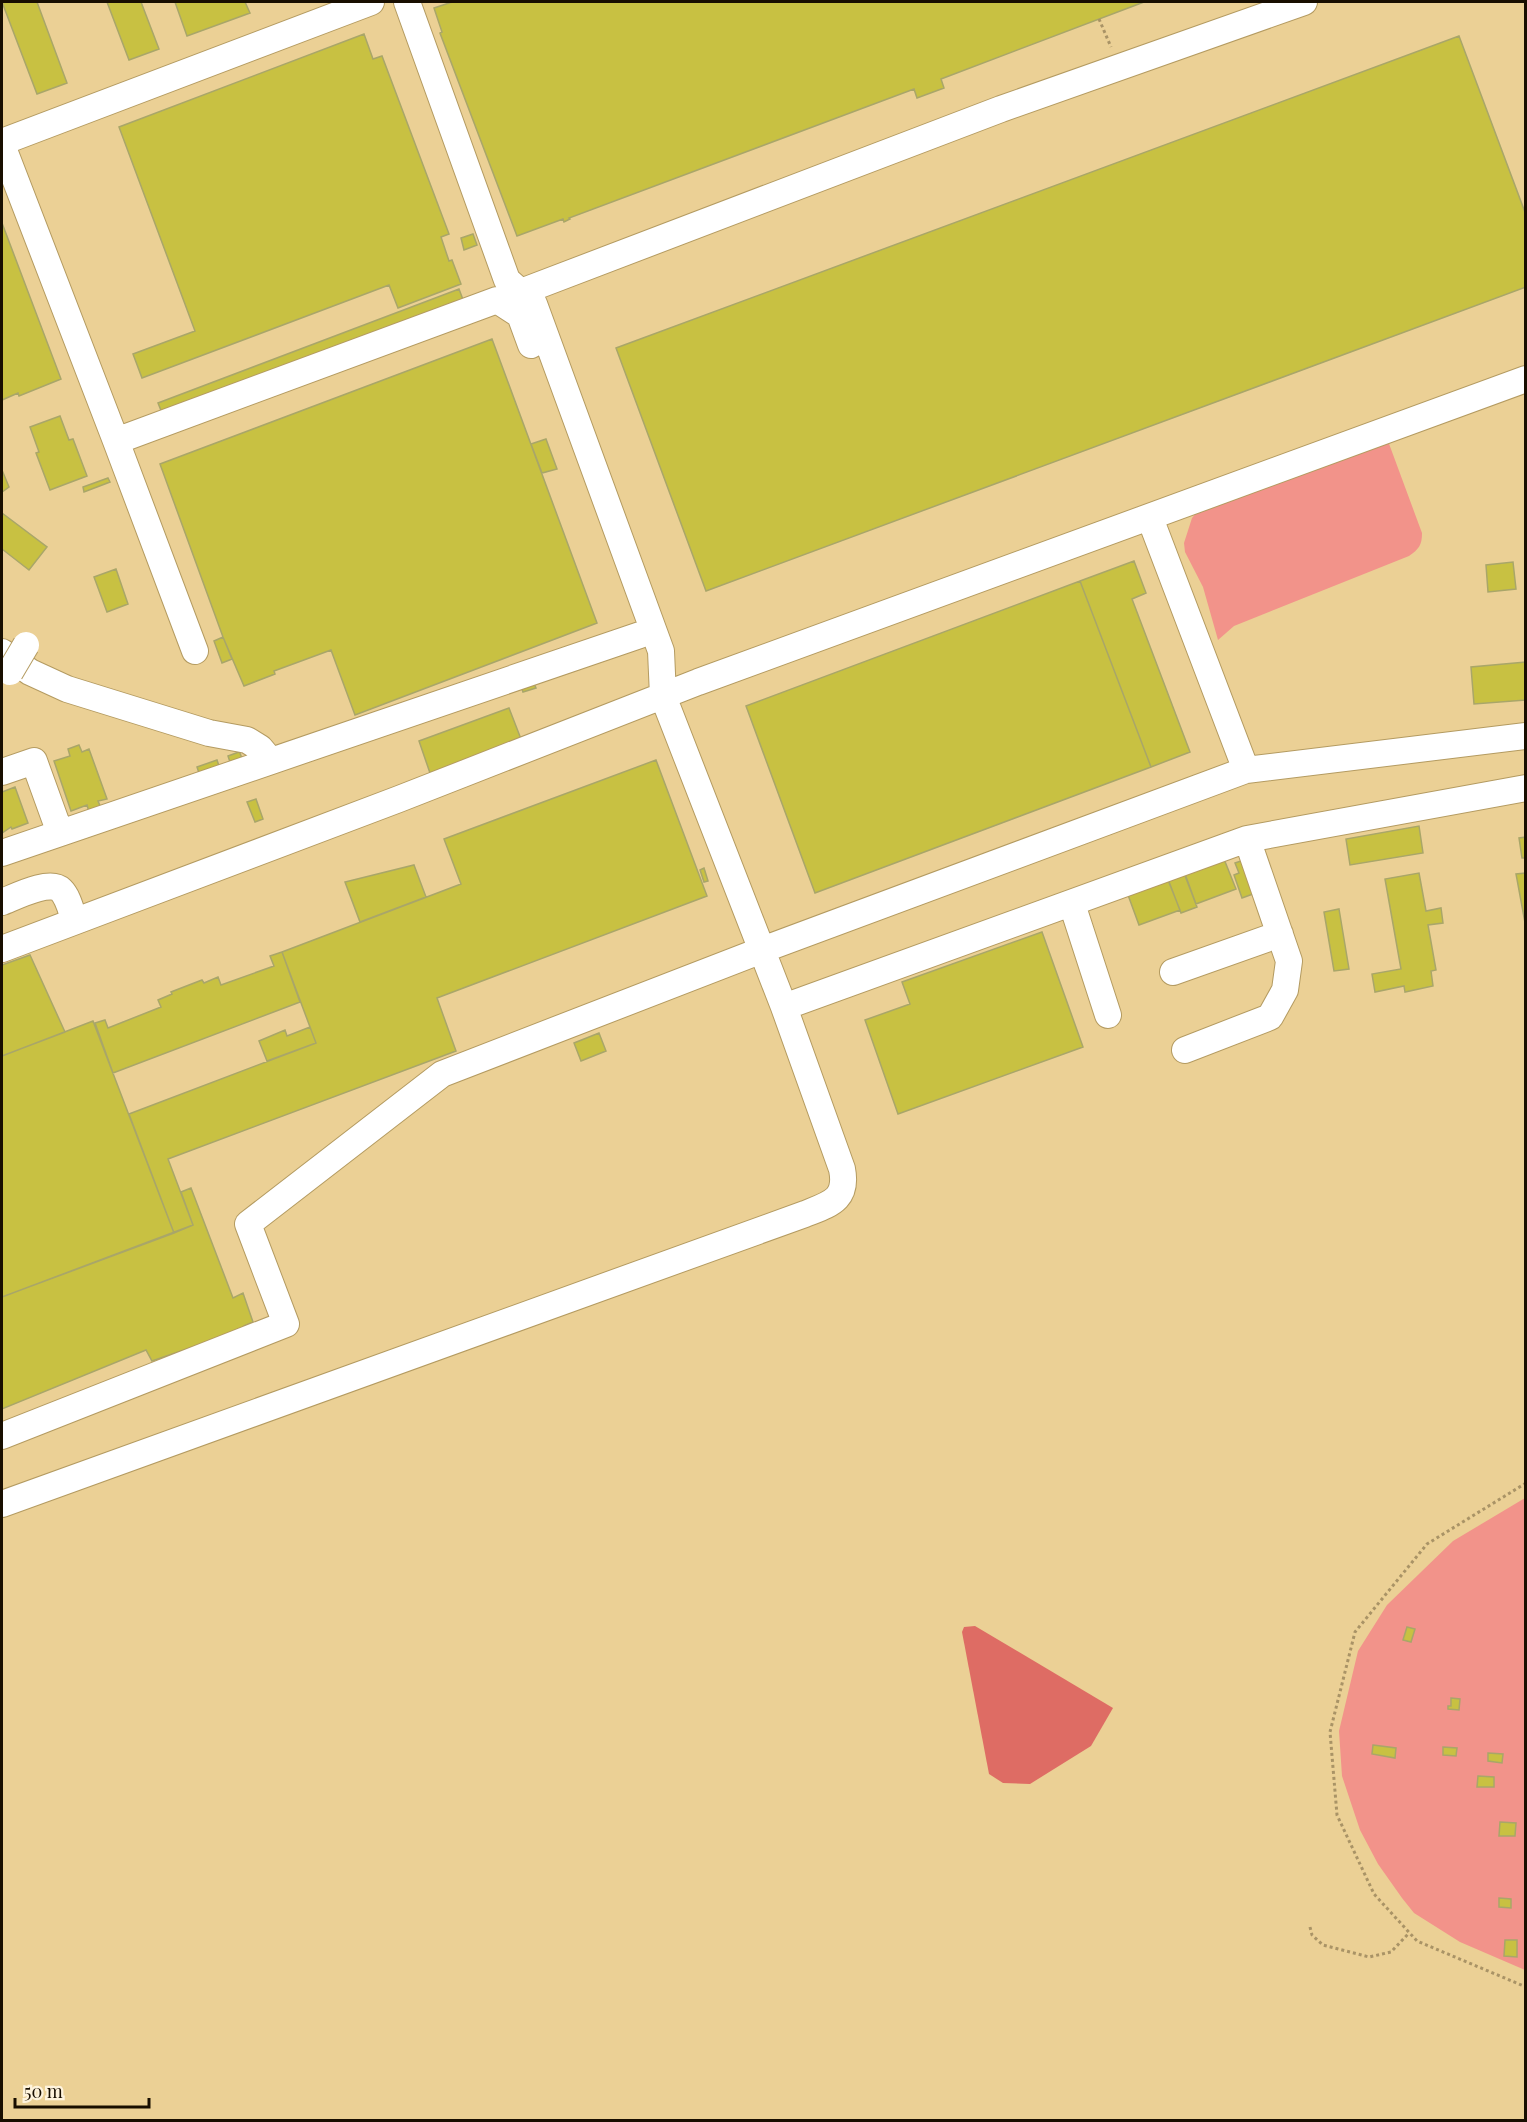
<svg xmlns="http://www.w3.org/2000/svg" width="1527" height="2122" font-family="'Playfair Display',serif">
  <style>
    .green { fill: #f2938a }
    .forest { fill: #de6c64 }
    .building { fill: #c8c142; stroke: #a9a669; stroke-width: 1.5 }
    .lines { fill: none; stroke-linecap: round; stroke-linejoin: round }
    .minor-casing { stroke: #b49b61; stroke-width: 28 }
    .path { stroke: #a99366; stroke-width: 3; stroke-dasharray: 3 3; stroke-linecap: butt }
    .minor { stroke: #fff; stroke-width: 26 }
    .minor-bridge-casing { stroke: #b49b61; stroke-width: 28; stroke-linecap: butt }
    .minor-bridge { stroke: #fff; stroke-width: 26 }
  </style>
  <rect width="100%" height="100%" fill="#ebd095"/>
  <path class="green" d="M1388,441L1422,533C1422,545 1419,549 1409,556L1234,626L1218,640L1203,587L1185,552L1184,543L1192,518L1197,512Z
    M1525,1498V1970L1460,1942L1414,1913L1402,1898L1378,1864L1360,1830L1342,1776L1339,1731L1358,1651L1387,1605L1453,1541Z"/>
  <path class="forest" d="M975,1626L1113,1708L1091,1746L1030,1784L1003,1783L989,1774L962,1632L964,1627Z"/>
  <path class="building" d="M2,2H37L67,83L37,94Z
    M107,2H141L159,49L129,60Z
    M175,2H245L250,13L187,36Z
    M452,2H1144L941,79L944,88L917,98L914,89L569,218L570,219L564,222L563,219L517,236L440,33L442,32L434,8Z
    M364,34L373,59L382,56L449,234L441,237L449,261L452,260L461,284L398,308L389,285L142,378L133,354L195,331L119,127Z
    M1459,36L1526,215V287L706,591L616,348Z
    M2,223L61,379L19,396L18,393L2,400Z
    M473,234L477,245L464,250L461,238Z
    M459,289L465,305L164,418L158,403Z
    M492,339L597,623L355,715L331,650L274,671L275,674L244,686L223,637L160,464Z
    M60,416L69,440L73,439L87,476L50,490L36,453L39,452L30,427Z
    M546,439L557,469L542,473L531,444Z
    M2,470L9,487L2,492Z
    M108,478L110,482L84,492L83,487Z
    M2,513L47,547L29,570L2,549Z
    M1134,561L1146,593L1132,599L1190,752L1151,767L1080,581Z
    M1513,562L1516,589L1488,592L1486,565Z
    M116,569L128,604L107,612L94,577Z
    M1080,581L1151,767L815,893L746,706Z
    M223,637L232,659L222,663L214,641Z
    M1526,662V700L1474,704L1471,667Z
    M533,681L536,688L523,692L521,686Z
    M509,708L521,739L430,773L419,741Z
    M79,745L82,752L89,749L107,799L98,801L101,808L89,812L87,805L71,811L54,761L70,756L68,749Z
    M238,748L243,761L231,765L228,756L239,752Z
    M217,760L220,769L200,776L197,767Z
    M656,760L707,896L437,998L456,1051L168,1159L193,1225L174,1233L129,1114L316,1043L282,952L461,884L444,839Z
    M15,787L28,823L12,829L11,827L2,833V792Z
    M256,799L263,819L255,822L247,802Z
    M1419,826L1423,853L1350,865L1346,839Z
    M1526,837V858H1522L1519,838Z
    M1224,859L1236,889L1196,904L1185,874Z
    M1244,860L1253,894L1242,898L1234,875L1239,873L1235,863Z
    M414,865L426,897L360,922L345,882Z
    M704,868L708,881L704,882L700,870Z
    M1184,873L1197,907L1181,913L1168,879Z
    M1419,873L1426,911L1441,908L1443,923L1428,925L1436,970L1431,971L1433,986L1405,992L1404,986L1375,992L1372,974L1401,969L1385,879Z
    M1526,873V928L1516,874Z
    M1168,880L1180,910L1139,925L1128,895Z
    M1339,909L1349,969L1334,971L1324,912Z
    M1042,932L1083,1047L898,1114L865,1020L910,1004L902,982Z
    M282,952L300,1002L113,1073L95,1023L105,1020L108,1028L161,1007L158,1000L172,994L171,992L202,980L204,983L218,977L221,985L274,966L270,956Z
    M30,955L65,1032L2,1056V965Z
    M93,1021L174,1233L2,1297V1056Z
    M310,1027L316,1043L267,1061L259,1041L285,1030L287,1036Z
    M599,1033L606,1051L581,1061L574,1043Z
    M191,1188L233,1298L243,1293L253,1322L244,1326L245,1329L152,1361L146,1350L2,1409V1297L193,1225L181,1192Z
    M1407,1627L1415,1629L1411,1642L1403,1640Z
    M1451,1698L1460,1699L1459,1710L1448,1709V1706H1451Z
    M1373,1745L1396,1748L1395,1758L1372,1754Z
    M1443,1747L1457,1748L1456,1756L1443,1755Z
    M1488,1753L1503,1754L1502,1763L1488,1761Z
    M1478,1776L1494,1777V1787H1477Z
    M1500,1822L1516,1823L1515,1836H1499Z
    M1499,1898L1511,1899V1908L1499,1907Z
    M1505,1940H1517V1957L1504,1956Z"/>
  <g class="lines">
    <g class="minor-casing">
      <path id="minor" d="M407,2L507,280L534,304L661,651L663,696L784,1007L1247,839L1526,788
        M2,142L371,2
        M2,145L116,441L195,651
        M521,292L1001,109L1304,2
        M116,441L497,300L520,315L531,345
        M1150,518L1246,770
        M2,652L30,672L67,689L209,733L247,740L260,748L271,761
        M2,772L34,761L60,833
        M2,853L640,635
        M2,902C15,897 50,879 61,890C69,898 71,912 75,921
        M1072,904L1108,1015
        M2,949L399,799L698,682L1526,379
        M1173,972L1280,934
        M1185,1050L1270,1017L1285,990L1289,961L1247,839
        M2,1436L286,1324L248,1224L442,1074L762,950L1246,770L1526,736
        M2,1504L805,1214C830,1204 848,1200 842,1169L784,1007"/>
    </g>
    <path class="path" d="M1099,19L1111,47
      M1526,1483L1427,1544L1355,1632L1330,1732L1337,1815L1374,1894L1417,1941L1526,1987
      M1310,1927L1312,1935L1323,1945L1369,1957L1391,1952L1409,1933"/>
    <use href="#minor" class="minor"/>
    <g class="minor-bridge-casing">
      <path id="minor-bridge" d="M10,672L26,645"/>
    </g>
    <use href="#minor-bridge" class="minor-bridge"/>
  </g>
  <rect width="1527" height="2122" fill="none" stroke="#180e00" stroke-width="6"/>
  <path d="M15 2098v9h134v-9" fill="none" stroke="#180e00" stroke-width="3"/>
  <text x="24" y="2098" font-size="18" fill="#180e00" stroke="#fef3dc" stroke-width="4.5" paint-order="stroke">50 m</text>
</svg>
